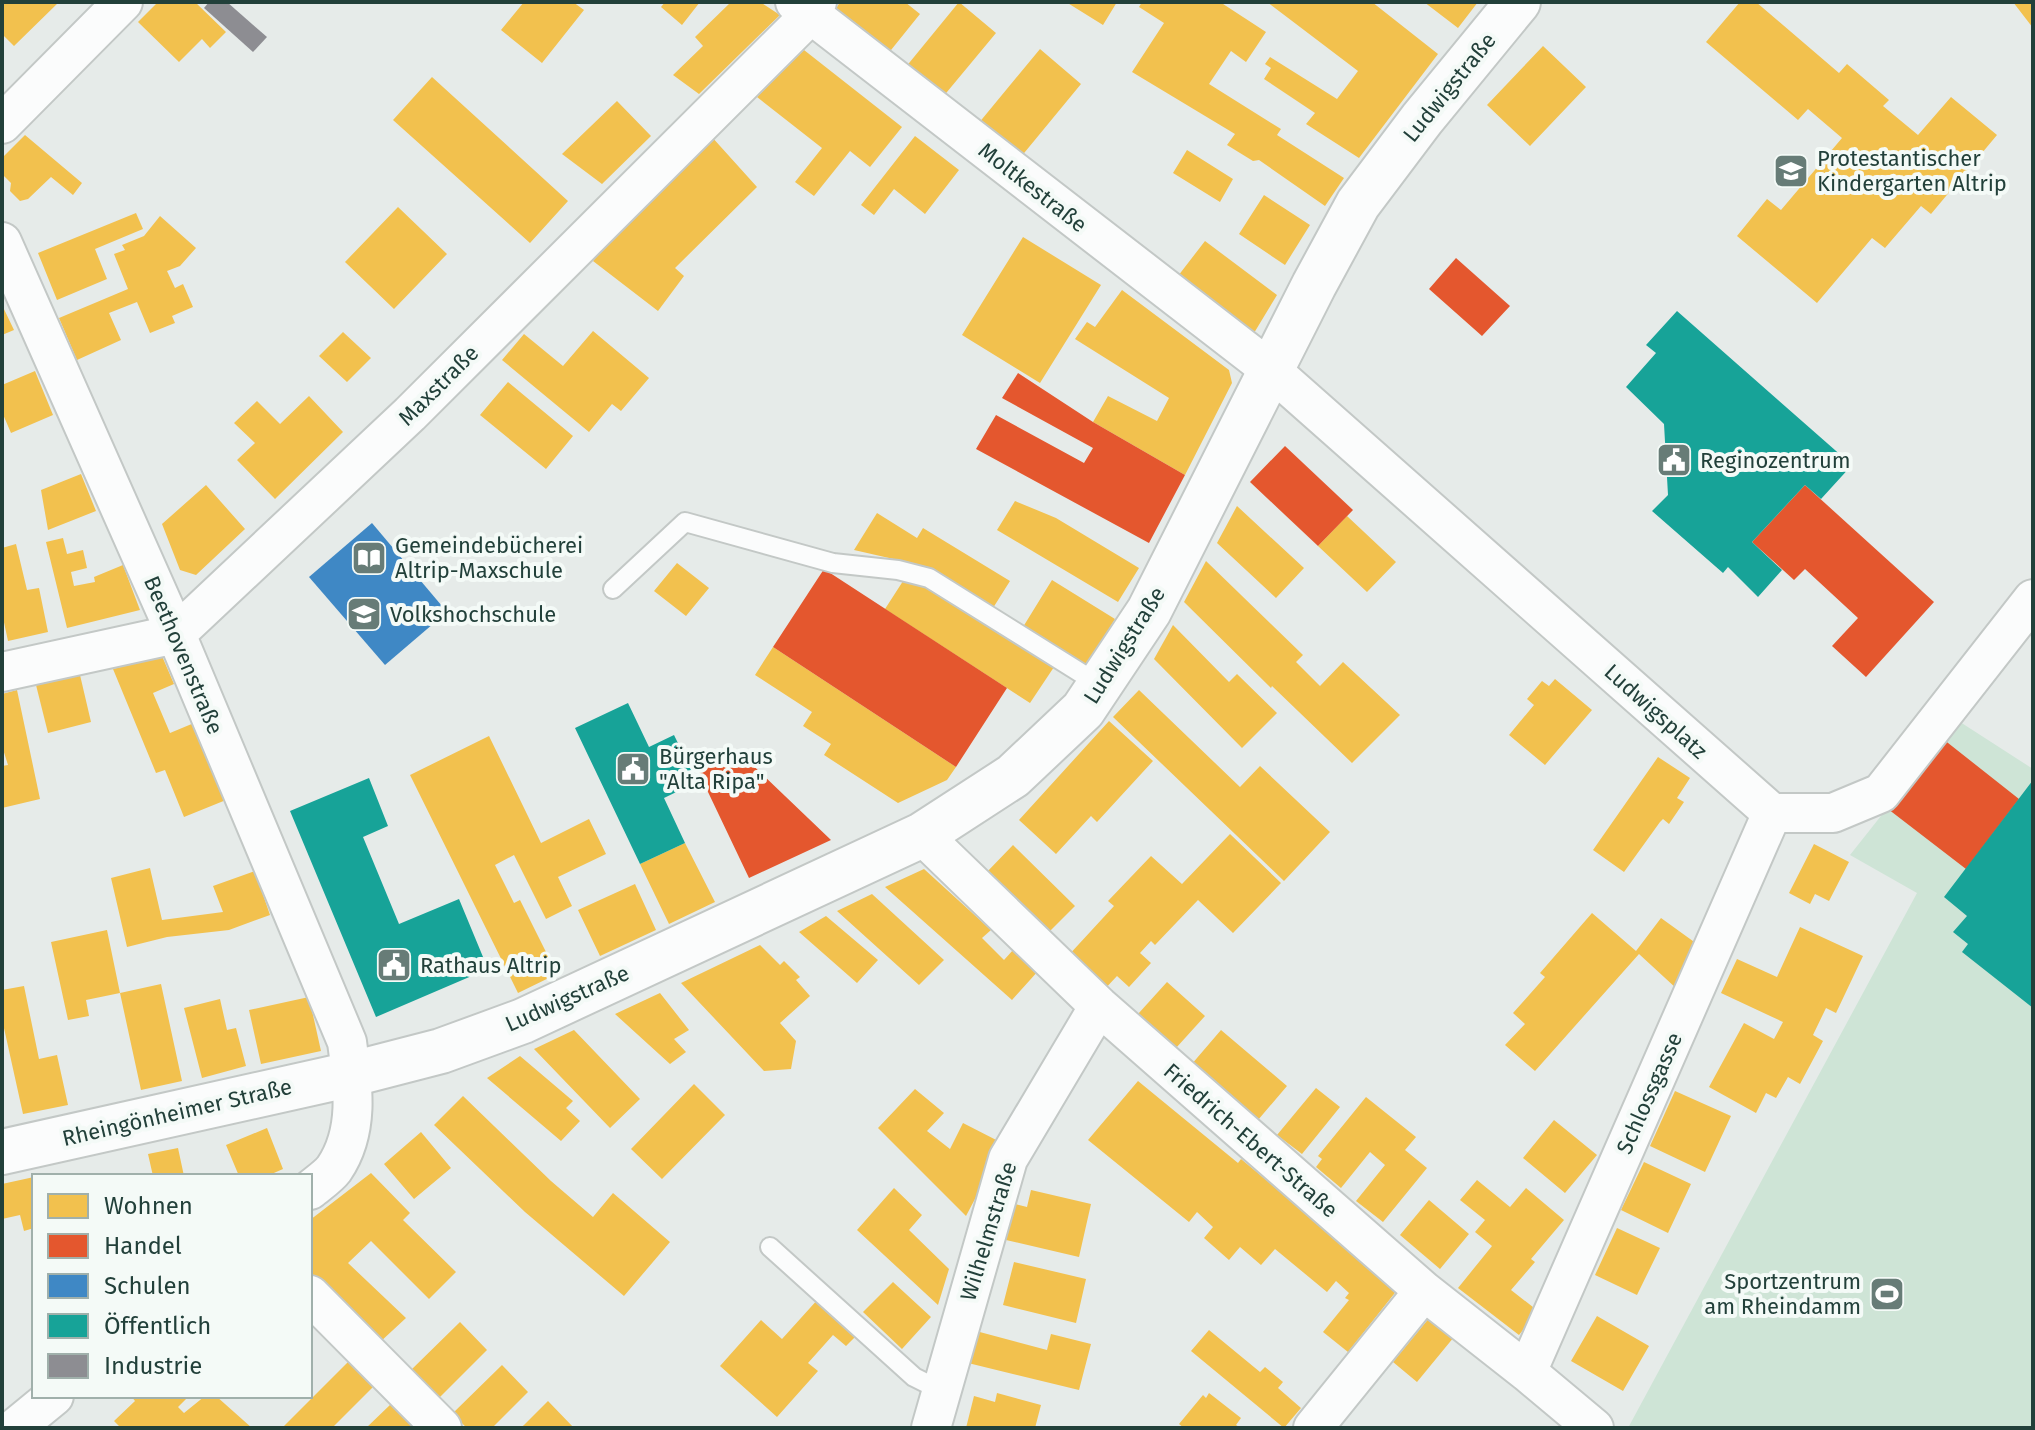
<svg xmlns="http://www.w3.org/2000/svg" width="2035" height="1430" font-family="'Fira Sans',sans-serif">
  <style>
    .green { fill: #cee4d6 }
    .homes { fill: #f2c14e }
    .shops { fill: #e4572e }
    .schools { fill: #3f88c5 }
    .public { fill: #17a398 }
    .industry { fill: #8d8d92 }
    .lines { fill: none; stroke-linecap: round; stroke-linejoin: round }
    .service-casing { stroke: #c3c8c6; stroke-width: 22 }
    .minor-casing { stroke: #c3c8c6; stroke-width: 42 }
    .tertiary-casing { stroke: #c3c8c6; stroke-width: 48 }
    .service { stroke: #fbfcfc; stroke-width: 18 }
    .minor { stroke: #fbfcfc; stroke-width: 38 }
    .tertiary { stroke: #fbfcfc; stroke-width: 44 }
    .labels { text-anchor: middle; stroke-width: 8; stroke-linejoin: round; paint-order: stroke }
    .street-label { font-size: 22px; fill: #22403a; stroke: #f4faf7 }
    .poi-label { font-size: 22px; fill: #22403a; stroke: #f4faf7; text-anchor: start }
  </style>
  <rect width="100%" height="100%" fill="#e6ebe9"/>
  <path class="green" d="M1957,720L2033,769V1428H1628L1917,893L1850,855Z"/>
  <path class="homes" d="M2,2H59L14,46L2,34Z
    M158,2H195L226,32L210,48L202,39L179,62L138,22Z
    M524,2H573L584,10L542,63L501,30Z
    M665,2H700L682,25L661,7Z
    M731,2H760L780,15L699,94L673,75L703,46L695,37Z
    M840,2H905L920,14L887,55L834,12Z
    M959,2L996,33L942,98L905,68Z
    M1066,2H1117L1103,25Z
    M1142,2H1220L1266,32L1246,62L1231,51L1209,84L1281,129L1277,135L1344,178L1325,206L1259,160L1253,161L1227,145L1235,134L1132,72L1164,23L1139,7Z
    M1267,2H1372L1438,54L1359,158L1306,124L1315,113L1264,79L1271,68L1265,64L1270,57L1337,99L1358,71Z
    M1424,2H1478L1458,28Z
    M1740,2H1756L1839,73L1847,64L1889,100L1883,106L1918,135L1951,97L1997,135L1931,214L1921,206L1885,248L1872,238L1817,303L1737,236L1767,199L1781,210L1842,138L1808,109L1798,120L1706,42Z
    M2013,2H2033V28Z
    M1543,46L1586,87L1530,146L1487,105Z
    M1040,49L1081,84L1020,158L978,124Z
    M804,50L902,127L870,167L850,151L814,196L795,182L822,148L757,97Z
    M432,77L568,201L530,243L393,120Z
    M617,101L651,136L602,184L562,154Z
    M25,135L82,183L73,195L51,177L28,199L20,201L10,191L11,183L2,174V158Z
    M711,136L757,187L675,268L684,276L658,311L593,261L619,226Z
    M915,136L959,170L925,214L894,189L874,215L861,205Z
    M1187,150L1233,179L1220,202L1173,173Z
    M1264,195L1310,225L1285,265L1239,234Z
    M398,207L447,254L394,309L345,262Z
    M136,213L143,229L95,249L107,279L57,300L38,253Z
    M160,216L196,248L180,266L167,271L175,288L183,284L193,307L172,316L175,323L150,333L137,302L109,313L121,340L77,360L59,318L128,289L114,254L125,250L122,245L144,236Z
    M1023,237L1101,285L1040,383L962,335Z
    M1205,241L1277,295L1254,333L1178,276Z
    M1122,290L1229,370L1232,383L1185,475L1093,422L1108,396L1157,421L1169,398L1075,339L1087,322L1095,327Z
    M2,305L14,330L2,335Z
    M593,331L649,378L621,411L612,404L589,432L502,360L524,334L563,366Z
    M343,332L371,358L347,382L319,356Z
    M35,371L53,415L11,433L2,412V385Z
    M508,382L573,436L546,469L480,415Z
    M309,396L343,432L275,499L237,460L255,443L234,423L257,401L280,424Z
    M81,474L96,511L48,530L41,490Z
    M206,485L245,529L196,575L180,570L162,524Z
    M1015,501L1056,518L1139,568L1118,602L997,530Z
    M1237,506L1304,568L1276,598L1217,543Z
    M877,513L917,538L923,528L1010,581L993,608L924,566L854,550Z
    M1347,516L1396,562L1367,592L1318,546Z
    M63,538L67,554L83,550L87,568L71,572L74,586L95,582L94,577L123,565L140,610L67,628L46,542Z
    M16,544L27,590L39,588L48,632L8,641L2,613V548Z
    M1206,561L1303,655L1296,662L1320,686L1343,662L1400,715L1352,763L1272,686L1271,688L1184,602Z
    M677,563L709,588L686,616L654,591Z
    M905,578L929,586L1054,667L1030,703L885,609Z
    M1052,580L1115,619L1087,665L1023,627Z
    M1173,625L1229,682L1237,674L1277,713L1242,748L1154,659Z
    M773,647L956,767L947,780L898,803L824,755L831,744L803,726L812,712L755,675Z
    M162,656L174,684L153,693L170,733L194,723L226,800L184,817L165,770L156,773L113,669Z
    M80,675L91,722L48,733L36,685Z
    M1555,679L1592,710L1545,765L1509,735L1534,705L1527,699L1542,681L1549,686Z
    M17,690L40,799L2,808V766L8,765L2,746V694Z
    M1139,690L1240,787L1260,766L1330,832L1284,881L1113,717Z
    M1109,721L1153,761L1097,822L1091,816L1056,854L1019,820Z
    M489,736L541,843L589,819L606,854L558,877L572,906L546,919L514,855L495,865L514,903L520,900L557,974L518,993L410,775Z
    M1658,757L1690,778L1677,798L1684,802L1669,824L1663,819L1660,822L1624,872L1593,850Z
    M1230,834L1281,883L1233,933L1198,900L1155,945L1151,941L1140,953L1151,963L1129,987L1117,976L1103,991L1067,957L1114,906L1108,901L1151,856L1182,884Z
    M685,843L715,902L669,924L640,864Z
    M1814,844L1849,862L1829,901L1815,894L1810,904L1789,893Z
    M1013,845L1075,906L1047,934L985,874Z
    M150,868L162,920L223,912L213,886L255,871L270,915L229,930L167,937L127,947L111,878Z
    M924,869L991,930L982,938L1004,960L1013,950L1039,970L1012,1000L885,887Z
    M635,884L656,930L600,956L578,910Z
    M872,894L944,960L919,985L837,911Z
    M1592,913L1636,951L1661,918L1697,944L1677,989L1639,954L1535,1071L1505,1045L1525,1024L1513,1013L1545,977L1540,973Z
    M826,916L878,960L857,983L799,932Z
    M1800,927L1863,956L1836,1013L1826,1008L1813,1035L1823,1041L1800,1084L1788,1077L1776,1098L1766,1093L1756,1113L1709,1087L1744,1023L1774,1039L1783,1022L1721,993L1737,959L1777,977Z
    M107,930L120,993L161,984L182,1081L141,1090L120,993L86,1000L89,1016L68,1020L51,942Z
    M760,945L780,965L784,961L800,977L796,980L810,996L780,1023L796,1041L791,1069L764,1071L681,983Z
    M1167,982L1205,1016L1176,1048L1138,1014Z
    M24,986L39,1059L57,1055L68,1105L23,1114L2,1019V990Z
    M660,993L689,1030L674,1039L686,1052L670,1064L615,1014Z
    M309,997L321,1051L261,1064L249,1010Z
    M220,999L227,1030L236,1028L246,1066L202,1078L184,1008Z
    M574,1030L640,1099L610,1128L534,1049Z
    M1221,1030L1287,1086L1258,1120L1191,1065Z
    M520,1056L573,1101L566,1108L580,1121L561,1141L487,1078Z
    M1138,1081L1238,1163L1241,1159L1398,1289L1348,1352L1323,1332L1349,1300L1345,1298L1349,1293L1336,1281L1327,1292L1275,1249L1261,1265L1240,1247L1229,1260L1204,1238L1213,1227L1197,1212L1189,1222L1088,1140Z
    M694,1084L725,1115L662,1179L631,1149Z
    M1316,1088L1340,1107L1302,1154L1277,1135Z
    M915,1089L944,1113L927,1131L950,1149L963,1123L1004,1144L966,1216L878,1128Z
    M1675,1091L1731,1116L1705,1172L1650,1146Z
    M463,1096L551,1181L593,1217L613,1193L670,1242L624,1296L525,1212L434,1125Z
    M1366,1097L1416,1137L1405,1150L1427,1168L1383,1222L1356,1201L1385,1165L1370,1152L1341,1188L1316,1167L1322,1159L1318,1156Z
    M1554,1120L1597,1155L1565,1193L1523,1158Z
    M267,1128L283,1169L267,1176H239L226,1145Z
    M421,1132L451,1168L414,1199L384,1164Z
    M178,1148L184,1176H153L148,1154Z
    M1644,1162L1691,1184L1668,1233L1621,1210Z
    M371,1173L410,1213L403,1220L456,1272L429,1299L371,1241L348,1263L406,1318L379,1343L310,1273V1220Z
    M34,1177V1228L24,1231L20,1215L2,1219V1184Z
    M1477,1180L1510,1207L1526,1188L1564,1220L1531,1259L1535,1262L1511,1290L1538,1311L1519,1335L1458,1288L1492,1246L1475,1232L1485,1220L1460,1200Z
    M894,1188L922,1215L909,1230L949,1269L938,1305L857,1230Z
    M1031,1190L1091,1204L1079,1257L1006,1240L1015,1204L1027,1207Z
    M1429,1200L1469,1234L1440,1269L1400,1235Z
    M1617,1228L1660,1248L1637,1295L1595,1275Z
    M1014,1262L1086,1279L1076,1323L1003,1305Z
    M893,1282L931,1317L902,1349L863,1312Z
    M819,1298L858,1334L846,1346L833,1335L808,1363L818,1371L777,1417L720,1366L761,1320L782,1339Z
    M1597,1316L1649,1346L1623,1391L1571,1361Z
    M1430,1317L1454,1337L1417,1382L1393,1362Z
    M460,1322L487,1350L438,1399L410,1371Z
    M1209,1330L1260,1372L1265,1367L1283,1382L1278,1388L1301,1408L1284,1428L1191,1351Z
    M976,1331L1047,1350L1051,1334L1091,1344L1079,1390L968,1363Z
    M348,1362L373,1387L332,1428H282Z
    M502,1365L528,1392L492,1428H467L452,1414Z
    M997,1393L1041,1405L1035,1428H966L974,1396L995,1402Z
    M1209,1393L1241,1418L1236,1425L1241,1428H1184L1179,1424L1203,1395L1206,1398Z
    M131,1396H185L187,1398L178,1407L184,1413L205,1396H216L252,1428H121L114,1421L135,1401Z
    M548,1401L574,1428H520L524,1425Z
    M391,1404L414,1428H366Z"/>
  <path class="shops" d="M1456,258L1510,306L1482,336L1429,289Z
    M1018,373L1093,422L1185,475L1149,543L976,449L996,415L1084,463L1093,448L1002,398Z
    M1285,446L1353,510L1318,546L1250,482Z
    M1805,485L1934,602L1866,677L1832,646L1858,618L1805,569L1794,580L1752,542Z
    M824,569L1007,688L956,767L773,647Z
    M1943,739L2019,799L1966,869L1888,809Z
    M739,752L831,840L749,878L698,771Z"/>
  <path class="schools" d="M372,523L447,612L385,665L309,577Z"/>
  <path class="public" d="M1677,311L1852,465L1821,499L1805,485L1752,542L1782,570L1758,597L1728,567L1723,573L1652,511L1668,495L1664,424L1626,387L1656,353L1646,345Z
    M628,703L649,747L674,735L697,782L664,798L685,843L640,864L575,728Z
    M369,778L388,826L363,837L399,924L459,899L488,969L376,1017L290,811Z
    M2033,780V1008L1962,952L1968,944L1953,932L1967,916L1944,897Z"/>
  <path class="industry" d="M209,2H227L267,37L253,52L204,8Z"/>
  <g class="lines">
    <g class="service-casing">
      <path id="service" d="M613,589L685,522L833,563L898,570L929,578L1100,685
        M770,1247L914,1377L940,1390"/>
    </g>
    <g class="minor-casing">
      <path id="minor" d="M795,2L1272,371L1772,813H1833L1881,793L2033,599
        M2,124L123,2
        M2,242L176,634L347,1042C353,1085 360,1131 334,1169C328,1177 317,1184 310,1190
        M2,672L176,634L410,414L810,15L817,2
        M922,835L1099,1006L1424,1291L1527,1372L1594,1428
        M310,1295L442,1428
        M1527,1372L1772,813
        M15,1428L54,1396
        M931,1428L1008,1159L1099,1006
        M1313,1428L1424,1291"/>
    </g>
    <g class="tertiary-casing">
      <path id="tertiary" d="M2,1152L352,1074L441,1051L523,1021L922,835L1013,776L1083,710L1149,611L1314,285L1358,204L1422,119L1518,2"/>
    </g>
    <use href="#service" class="service"/>
    <use href="#minor" class="minor"/>
    <use href="#tertiary" class="tertiary"/>
  </g>
  <defs>
    <g id="school-square" transform="scale(1.8)"><rect x="-9" y="-9" width="18" height="18" rx="4" fill="#677c77" stroke="#f4faf7"/><path d="M0-5L7-2L0 1L-7-2ZM-4 1L0 2.5L4 1V4Q0 6-4 4Z" fill="#fff"/></g>
    <g id="civic-square" transform="scale(1.8)"><rect x="-9" y="-9" width="18" height="18" rx="4" fill="#677c77" stroke="#f4faf7"/><path d="M-.6-6.5H3V-4.5H.6V-3L4-1V1h2V6H-6V1h2V-1L-.6-3ZM-1.2 2.5V6h2.4V2.5Z" fill="#fff"/></g>
    <g id="library-square" transform="scale(1.8)"><rect x="-9" y="-9" width="18" height="18" rx="4" fill="#677c77" stroke="#f4faf7"/><path d="M-6-4Q-3-5.5-.7-3.5V5Q-3 3-6 4ZM6-4Q3-5.5 .7-3.5V5Q3 3 6 4Z" fill="#fff"/></g>
    <g id="university-square" transform="scale(1.8)"><rect x="-9" y="-9" width="18" height="18" rx="4" fill="#677c77" stroke="#f4faf7"/><path d="M0-5L7-2L0 1L-7-2ZM-4 1L0 2.5L4 1V4Q0 6-4 4Z" fill="#fff"/></g>
    <g id="stadium-square" transform="scale(1.8)"><rect x="-9" y="-9" width="18" height="18" rx="4" fill="#677c77" stroke="#f4faf7"/><path d="M0-5a6.5 5 0 1 0 0 10a6.5 5 0 1 0 0-10ZM-3.5-1.8h7v3.6h-7Z" fill="#fff"/></g>
  </defs>
  <g fill-rule="evenodd">
    <use href="#school-square" x="1791" y="171"/>
    <use href="#civic-square" x="1674" y="460"/>
    <use href="#library-square" x="369" y="558"/>
    <use href="#university-square" x="364" y="614"/>
    <use href="#civic-square" x="633" y="769"/>
    <use href="#civic-square" x="394" y="965"/>
    <use href="#stadium-square" x="1887" y="1294"/>
  </g>
  <g class="labels">
    <g class="street-label">
      <text transform="translate(1449 87) rotate(-51)" y="8">Ludwigstraße</text>
      <text transform="translate(1033 187) rotate(38)" y="8">Moltkestraße</text>
      <text transform="translate(438 385) rotate(-45)" y="8">Maxstraße</text>
      <text transform="translate(1124 645) rotate(-58)" y="8">Ludwigstraße</text>
      <text transform="translate(184 655) rotate(67)" y="8">Beethovenstraße</text>
      <text transform="translate(1656 711) rotate(42)" y="8">Ludwigsplatz</text>
      <text transform="translate(567 998) rotate(-24)" y="8">Ludwigstraße</text>
      <text transform="translate(1649 1093) rotate(-66)" y="8">Schlossgasse</text>
      <text transform="translate(177 1112) rotate(-13)" y="8">Rheingönheimer Straße</text>
      <text transform="translate(1251 1140) rotate(41)" y="8">Friedrich-Ebert-Straße</text>
      <text transform="translate(988 1231) rotate(-73)" y="8">Wilhelmstraße</text>
    </g>
    <g class="poi-label">
      <text x="1817" y="166">Protestantischer<tspan x="1817" dy="25">Kindergarten Altrip</tspan></text>
      <text x="1700" y="468">Reginozentrum</text>
      <text x="395" y="553">Gemeindebücherei<tspan x="395" dy="25">Altrip-Maxschule</tspan></text>
      <text x="390" y="622">Volkshochschule</text>
      <text x="659" y="764">Bürgerhaus<tspan x="659" dy="25">"Alta Ripa"</tspan></text>
      <text x="420" y="973">Rathaus Altrip</text>
      <text x="1861" y="1289" text-anchor="end">Sportzentrum<tspan x="1861" dy="25">am Rheindamm</tspan></text>
    </g>
  </g>
  <rect width="2035" height="1430" fill="none" stroke="#22403a" stroke-width="8"/>
  <rect x="32" y="1174" width="280" height="224" fill="#f4faf7" stroke="#a0b0ab" stroke-width="2"/>
  <rect x="48" y="1194" width="40" height="24" fill="#f2c14e" stroke="#a0b0ab" stroke-width="2"/>
  <text x="104" y="1214" font-size="24" fill="#22403a">Wohnen</text>
  <rect x="48" y="1234" width="40" height="24" fill="#e4572e" stroke="#a0b0ab" stroke-width="2"/>
  <text x="104" y="1254" font-size="24" fill="#22403a">Handel</text>
  <rect x="48" y="1274" width="40" height="24" fill="#3f88c5" stroke="#a0b0ab" stroke-width="2"/>
  <text x="104" y="1294" font-size="24" fill="#22403a">Schulen</text>
  <rect x="48" y="1314" width="40" height="24" fill="#17a398" stroke="#a0b0ab" stroke-width="2"/>
  <text x="104" y="1334" font-size="24" fill="#22403a">Öffentlich</text>
  <rect x="48" y="1354" width="40" height="24" fill="#8d8d92" stroke="#a0b0ab" stroke-width="2"/>
  <text x="104" y="1374" font-size="24" fill="#22403a">Industrie</text>
</svg>
